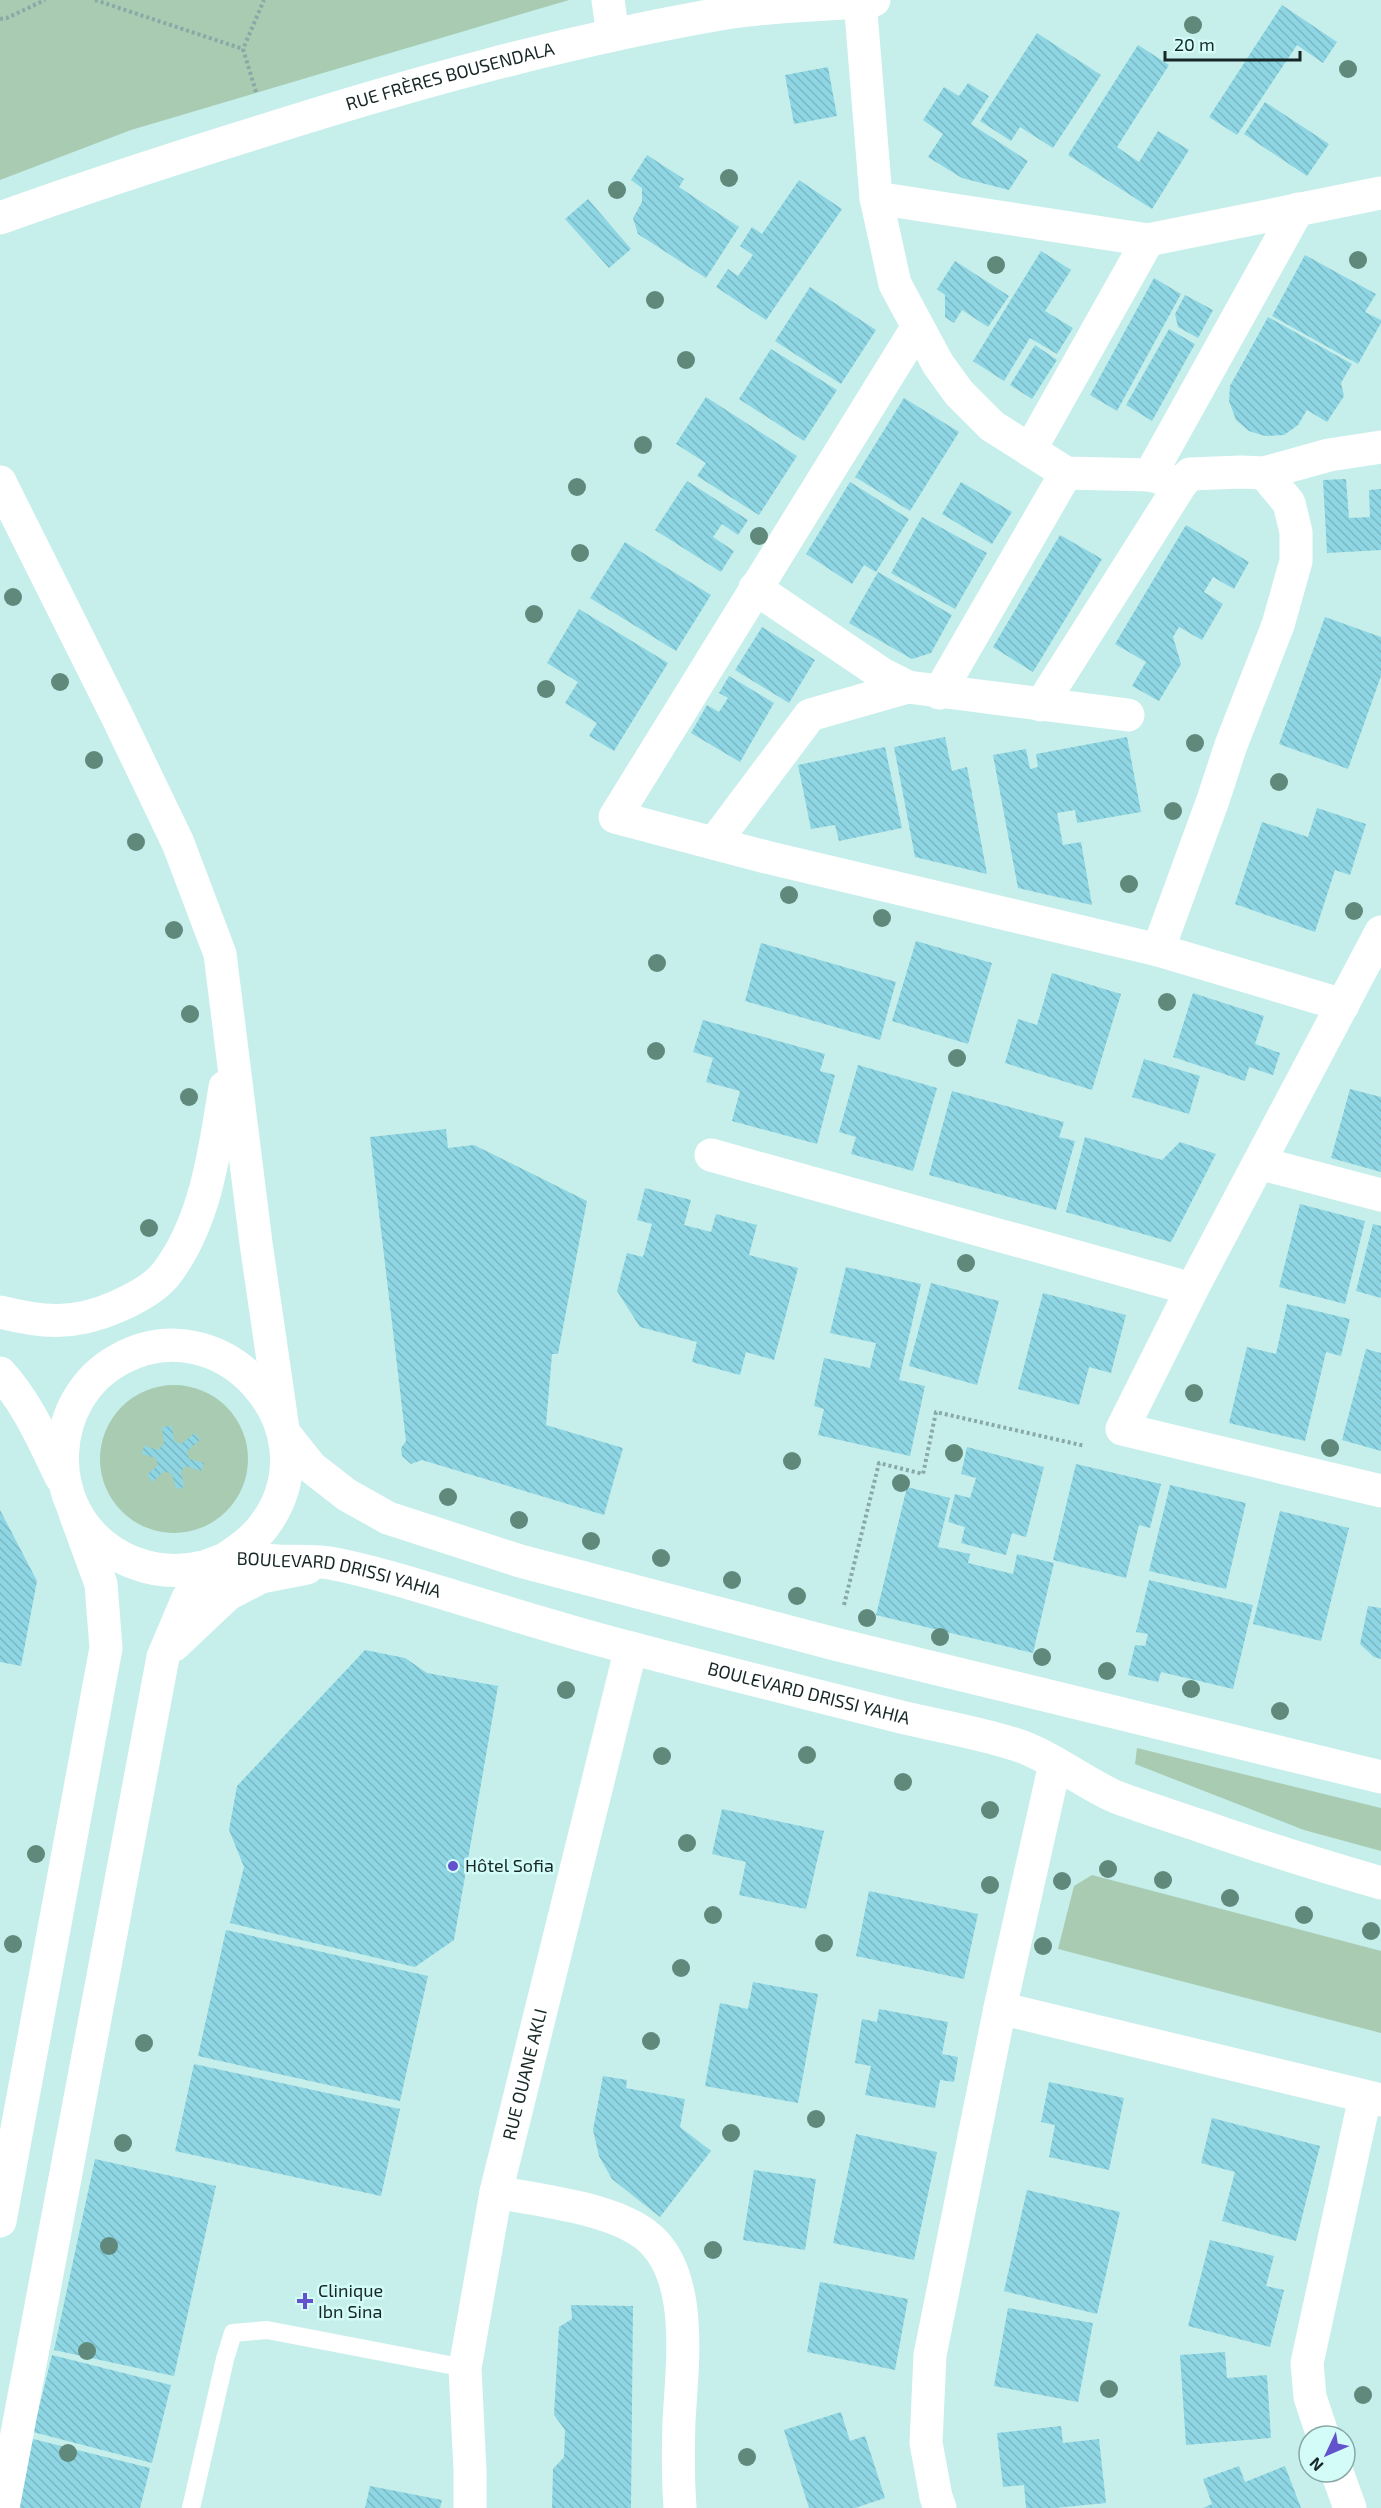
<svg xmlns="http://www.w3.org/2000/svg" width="1381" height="2508" font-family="'Exo 2',sans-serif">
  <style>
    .green { fill: #a8cbb2 }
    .building { fill: url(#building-back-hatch) }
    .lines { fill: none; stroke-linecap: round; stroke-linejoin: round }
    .path { stroke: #89a9a7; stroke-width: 4; stroke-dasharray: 3 3; stroke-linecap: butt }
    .lane { stroke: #fff; stroke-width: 18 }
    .street { stroke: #fff; stroke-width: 33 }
    .secondary { stroke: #fff; stroke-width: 33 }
    .tree { fill: #60897b }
    .poi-dot { fill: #6252cb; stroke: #d3fcf9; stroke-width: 2 }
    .labels { text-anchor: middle; stroke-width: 5; stroke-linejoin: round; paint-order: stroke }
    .street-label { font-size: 18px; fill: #172726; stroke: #d3fcf9 }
    .poi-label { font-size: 18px; fill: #172726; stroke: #d3fcf9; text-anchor: start }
  </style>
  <defs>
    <pattern id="building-back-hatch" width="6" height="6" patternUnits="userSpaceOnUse" patternTransform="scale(1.5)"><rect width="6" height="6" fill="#8ed6e3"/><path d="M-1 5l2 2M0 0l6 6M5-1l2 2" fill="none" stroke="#7ab8c3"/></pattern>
  </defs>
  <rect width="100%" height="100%" fill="#c6efec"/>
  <path class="green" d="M0,0H569L131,130L0,180Z
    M100 1459a74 74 0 1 1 148 0a74 74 0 1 1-148 0Z
    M1137,1748L1381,1808V1851L1304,1830L1135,1764Z
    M1092,1875L1381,1951V2033L1058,1949L1074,1886Z"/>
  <path class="building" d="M1282,5L1337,42L1323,63L1297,45L1237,135L1209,117Z
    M1037,33L1101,75L1053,148L1020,127L1011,141L980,121Z
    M1138,45L1169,65L1117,147L1139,162L1158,131L1189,150L1152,209L1068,155Z
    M828,67L837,116L794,124L785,75Z
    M968,83L989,96L971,124L1028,161L1009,190L962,178L928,157L943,134L923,120L944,87L959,96Z
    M1265,102L1329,144L1307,176L1244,134Z
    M647,155L684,179L679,187L739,227L706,278L638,234L633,218L642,202V188L631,180Z
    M799,180L842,209L766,320L716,287L728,269L738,276L753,255L740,246L752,227L762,234Z
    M588,199L631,249L609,268L565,219Z
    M1041,251L1071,270L1045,311L1073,328L1057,354L1030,338L1004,381L973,361Z
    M1305,255L1376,294L1365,312L1381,320V323L1358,364L1272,316Z
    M955,261L1009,296L988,327L962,310L954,323L945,317V295L937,289Z
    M1154,278L1181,294L1117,411L1090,395Z
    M810,287L876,330L841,384L775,341Z
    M1185,295L1213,310L1198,338L1178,327L1175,314Z
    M1268,317L1352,364L1341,383L1344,396L1327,422L1307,410L1298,425L1284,435L1265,436L1249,431L1236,420L1229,401L1230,386Z
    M1169,329L1195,344L1152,421L1126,405Z
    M1035,345L1057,360L1032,399L1010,385Z
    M771,349L837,390L804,441L739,399Z
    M706,397L797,456L759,515L697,476L706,463L676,444Z
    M904,398L959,432L910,511L855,477Z
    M1346,479L1349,518L1370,517L1369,490L1381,489V550L1327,553L1323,480Z
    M687,481L748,520L738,535L722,524L713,537L734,551L721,572L655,530Z
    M850,482L909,519L876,572L864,565L852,584L806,554Z
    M961,482L1012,512L992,544L942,514Z
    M922,517L987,553L955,609L891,573Z
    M1186,525L1249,562L1234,589L1213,577L1204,592L1223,604L1202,640L1179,627L1173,637L1181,664L1159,701L1132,686L1146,662L1115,644Z
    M1060,535L1102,559L1033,672L993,647Z
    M625,542L711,595L676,651L590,598Z
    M878,572L952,615L931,653L912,659L849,623Z
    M579,609L668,663L614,751L589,736L597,723L565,703L578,682L547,663Z
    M1325,617L1381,637V676L1348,769L1279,744Z
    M762,627L815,660L789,703L735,670Z
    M729,676L774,703L740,762L691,733L707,705L719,712L728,698L719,693Z
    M945,737L952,771L967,767L987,874L915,857L894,747Z
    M1127,737L1141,812L1077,823L1075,810L1057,813L1063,845L1081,842L1092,905L1018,888L993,755L1026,749L1030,769L1038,767L1036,754Z
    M885,747L902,828L839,841L835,825L811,829L798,765Z
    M1317,808L1366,824L1350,875L1335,870L1315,932L1235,904L1262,822L1308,837Z
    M916,941L992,963L968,1044L892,1021Z
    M761,943L896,982L880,1040L745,1001Z
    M1052,973L1121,994L1092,1090L1005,1063L1018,1019L1037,1025Z
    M1193,993L1264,1016L1255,1044L1280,1053L1273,1075L1249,1067L1245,1081L1173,1057Z
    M703,1020L825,1054L820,1071L835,1075L817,1144L732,1121L740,1091L706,1082L713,1058L693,1052Z
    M1144,1059L1200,1076L1189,1114L1132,1097Z
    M858,1065L937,1088L913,1171L851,1154L856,1137L839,1132Z
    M1350,1089L1381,1097V1172L1331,1158Z
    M952,1091L1064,1122L1059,1137L1075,1141L1056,1210L929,1175Z
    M446,1129L448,1148L474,1145L587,1201L558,1354H552L546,1425L623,1448L604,1515L422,1460L411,1464L402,1456L401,1448L406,1441L370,1137Z
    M1085,1137L1162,1160L1180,1142L1216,1154L1171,1242L1066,1212Z
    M645,1188L691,1200L684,1225L711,1232L716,1214L757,1225L749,1255L798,1268L774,1360L746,1352L740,1375L692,1362L697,1342L640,1327L617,1291L627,1253L643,1257L652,1224L637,1220Z
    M1300,1204L1365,1221L1345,1304L1279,1287Z
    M1373,1224L1381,1226V1298L1356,1291Z
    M846,1267L921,1284L899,1380L925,1386L910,1456L818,1435L824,1409L814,1406L824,1358L870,1368L876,1343L830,1333Z
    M931,1283L999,1301L977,1385L909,1366Z
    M1043,1293L1126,1315L1111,1373L1089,1367L1079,1405L1018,1389Z
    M1287,1304L1350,1319L1341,1356L1326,1352L1305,1441L1229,1423L1247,1347L1276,1354Z
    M1366,1349L1381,1353V1451L1342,1440Z
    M172,1426L174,1441L181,1444L195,1433L200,1440L187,1451L189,1459L204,1463L201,1471L186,1466L181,1471L184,1487L176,1489L172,1474L164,1471L153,1482L147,1475L158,1465L156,1458L142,1454L144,1446L158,1450L164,1443L162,1427Z
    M967,1447L1044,1467L1026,1537L1012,1533L1006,1555L961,1543L965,1527L948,1522L955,1494L970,1498L976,1478L961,1474Z
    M1076,1464L1161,1484L1150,1528L1139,1525L1126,1578L1053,1560Z
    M1170,1485L1246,1503L1226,1589L1149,1571Z
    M907,1487L950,1498L938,1547L970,1554L968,1563L1013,1574L1017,1554L1054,1563L1033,1653L876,1615Z
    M0,1510L37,1581L21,1666L0,1662Z
    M1280,1511L1349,1528L1321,1641L1253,1624Z
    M1149,1580L1253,1605L1233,1689L1161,1672L1158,1682L1128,1675L1135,1645L1145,1646L1148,1634L1136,1632Z
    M1368,1606L1381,1608V1659L1374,1657L1360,1644Z
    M365,1650L405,1658L427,1673L498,1686L454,1940L415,1967L230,1923L244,1867L229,1830L237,1786Z
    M722,1809L824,1831L806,1909L739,1895L746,1862L712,1854Z
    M869,1891L978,1914L964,1979L856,1956Z
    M226,1930L428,1976L400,2101L198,2056Z
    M753,1982L818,1994L798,2103L705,2086L720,2003L748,2009Z
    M879,2009L948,2022L942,2054L958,2057L954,2082L940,2080L935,2108L865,2095L871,2066L855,2063L862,2019L877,2022Z
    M194,2064L400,2109L381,2196L175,2151Z
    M603,2076L627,2080L626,2088L685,2099L680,2127L711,2151L660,2217L612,2179L599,2156L593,2130Z
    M1049,2082L1124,2098L1109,2170L1049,2157L1055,2125L1041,2122Z
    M1212,2118L1320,2146L1296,2241L1222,2221L1235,2172L1201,2163Z
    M856,2134L937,2152L914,2260L833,2243Z
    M95,2159L216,2186L174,2376L54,2350Z
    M754,2170L816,2179L805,2250L743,2240Z
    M1027,2190L1120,2212L1097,2314L1004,2291Z
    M1210,2240L1274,2256L1266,2286L1284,2290L1270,2347L1188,2326Z
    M820,2282L908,2299L895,2370L807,2352Z
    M571,2305L633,2306L631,2508H552L553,2469L564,2457L565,2430L554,2415L559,2327L572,2319Z
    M1008,2308L1093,2323L1078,2402L994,2386Z
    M1225,2352L1227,2378L1267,2375L1271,2438L1186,2445L1180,2355Z
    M52,2355L171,2385L152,2463L33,2432Z
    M841,2412L850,2441L865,2436L885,2498L855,2508H809L784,2430Z
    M1061,2426L1063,2443L1099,2439L1106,2503L1055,2508H1026L1024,2485L1003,2487L997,2433Z
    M33,2439L150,2468L140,2508H16Z
    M1239,2466L1245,2482L1285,2466L1301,2508H1203L1212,2504L1203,2479Z
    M370,2486L442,2500L440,2508H365Z"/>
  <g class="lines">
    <path class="path" d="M95,0L243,49
      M0,19L7,18L45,0
      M256,92L243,49L264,0
      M844,1605L879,1463L923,1474L936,1412L1085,1446"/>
    <path class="lane" d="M191,2508L225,2359L233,2333L267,2330L465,2368"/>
    <g class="street">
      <path d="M608,0L613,35"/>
      <path d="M860,0L876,198L895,284L938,364L959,393L992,426L1066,473L1150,475L1181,484L1190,474L1241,472L1264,473L1329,455L1381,447"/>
      <path d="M876,198L1148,240L1381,193"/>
      <path id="s1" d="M0,218C86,187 172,159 259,132C410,84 564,41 720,14C771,5 823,6 874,0"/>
      <path d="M917,328L615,817L766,857L1158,950L1343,1005"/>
      <path d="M1030,450L1148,240"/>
      <path d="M1150,475L1298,209"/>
      <path d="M0,482L117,716L178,843L220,954L256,1243L283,1429"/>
      <path d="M755,588L882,674L908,687L1128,715"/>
      <path d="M939,693L1066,473"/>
      <path d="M1041,705L1181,484"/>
      <path d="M714,843L810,715L908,687"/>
      <path d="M1381,932L1192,1289L1122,1429L1381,1491"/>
      <path d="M1158,950L1213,800L1231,745L1278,625L1296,561V532L1289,503L1264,473"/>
      <path d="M711,1155L1192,1289"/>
      <path d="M1259,1163L1381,1195"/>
      <path d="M0,1312C43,1323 75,1325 116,1307C132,1300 155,1288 166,1274C206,1222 215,1150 225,1087"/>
      <path d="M174,1645L228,1594L261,1577L307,1568"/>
      <path d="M1000,2008L1381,2100"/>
      <path d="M496,2192C539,2200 600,2207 637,2229C697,2263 682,2364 679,2421C678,2450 678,2479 680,2508"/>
      <path d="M0,2221L106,1648L101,1584L75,1513"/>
      <path d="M1323,2436L1310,2397L1307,2363L1365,2097"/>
      <path d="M1337,2472L1350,2508"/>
      <path d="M3,2508L163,1657L188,1598L225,1559"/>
      <path id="s2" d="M470,2508V2471L465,2368L496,2192L631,1648"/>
      <path d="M940,2508L936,2497L926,2443L930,2355L1000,2008L1055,1764"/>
    </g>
    <g class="secondary">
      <path d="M0,1373C27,1402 44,1442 61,1477"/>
      <path d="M284,1433L311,1467L347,1495L388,1518L520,1561L835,1644L1381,1777"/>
      <path id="s3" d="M225,1559C242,1548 257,1537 268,1520C331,1425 221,1304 120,1359C48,1397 42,1506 111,1551C138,1569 171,1575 203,1567C212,1565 220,1559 230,1559C246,1558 262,1560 278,1561C297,1562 317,1560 335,1564C376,1572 416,1585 456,1597C514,1615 572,1633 631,1648C721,1672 811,1694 901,1717C939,1726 987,1734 1023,1747C1055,1759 1084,1783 1116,1797C1143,1807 1171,1816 1198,1825C1258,1846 1319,1865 1381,1883"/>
    </g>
  </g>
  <g class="tree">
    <circle cx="1193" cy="25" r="9"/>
    <circle cx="1348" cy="69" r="9"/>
    <circle cx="729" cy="178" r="9"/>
    <circle cx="617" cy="190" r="9"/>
    <circle cx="1358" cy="260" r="9"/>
    <circle cx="996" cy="265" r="9"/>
    <circle cx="655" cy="300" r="9"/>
    <circle cx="686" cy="360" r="9"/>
    <circle cx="643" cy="445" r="9"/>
    <circle cx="577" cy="487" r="9"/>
    <circle cx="759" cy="536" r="9"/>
    <circle cx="580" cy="553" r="9"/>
    <circle cx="13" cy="597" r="9"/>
    <circle cx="534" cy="614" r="9"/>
    <circle cx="60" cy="682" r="9"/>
    <circle cx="546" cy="689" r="9"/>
    <circle cx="1195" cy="743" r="9"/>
    <circle cx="94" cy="760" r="9"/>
    <circle cx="1279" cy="782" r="9"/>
    <circle cx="1173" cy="811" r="9"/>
    <circle cx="136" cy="842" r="9"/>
    <circle cx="1129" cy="884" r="9"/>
    <circle cx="789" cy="895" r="9"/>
    <circle cx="1354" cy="911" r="9"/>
    <circle cx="882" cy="918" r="9"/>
    <circle cx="174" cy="930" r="9"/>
    <circle cx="657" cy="963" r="9"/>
    <circle cx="1167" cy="1002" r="9"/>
    <circle cx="190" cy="1014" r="9"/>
    <circle cx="656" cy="1051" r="9"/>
    <circle cx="957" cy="1058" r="9"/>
    <circle cx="189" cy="1097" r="9"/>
    <circle cx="149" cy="1228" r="9"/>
    <circle cx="966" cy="1263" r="9"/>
    <circle cx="1194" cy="1393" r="9"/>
    <circle cx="1330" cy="1448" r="9"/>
    <circle cx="954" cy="1453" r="9"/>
    <circle cx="792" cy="1461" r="9"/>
    <circle cx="901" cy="1483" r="9"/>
    <circle cx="448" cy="1497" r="9"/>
    <circle cx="519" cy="1520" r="9"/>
    <circle cx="591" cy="1541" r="9"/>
    <circle cx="661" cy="1558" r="9"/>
    <circle cx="732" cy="1580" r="9"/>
    <circle cx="797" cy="1596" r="9"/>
    <circle cx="867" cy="1618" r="9"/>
    <circle cx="940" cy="1637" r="9"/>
    <circle cx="1042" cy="1657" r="9"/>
    <circle cx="1107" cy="1671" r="9"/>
    <circle cx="1191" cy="1689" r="9"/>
    <circle cx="566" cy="1690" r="9"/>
    <circle cx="1280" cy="1711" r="9"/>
    <circle cx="807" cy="1755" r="9"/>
    <circle cx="662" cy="1756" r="9"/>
    <circle cx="903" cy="1782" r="9"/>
    <circle cx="990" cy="1810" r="9"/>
    <circle cx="687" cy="1843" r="9"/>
    <circle cx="36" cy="1854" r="9"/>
    <circle cx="1108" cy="1869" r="9"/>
    <circle cx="1163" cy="1880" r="9"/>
    <circle cx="1062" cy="1881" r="9"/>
    <circle cx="990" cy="1885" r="9"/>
    <circle cx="1230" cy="1898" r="9"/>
    <circle cx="713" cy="1915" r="9"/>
    <circle cx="1304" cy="1915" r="9"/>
    <circle cx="1371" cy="1931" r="9"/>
    <circle cx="824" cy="1943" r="9"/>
    <circle cx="13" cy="1944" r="9"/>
    <circle cx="1043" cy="1946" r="9"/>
    <circle cx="681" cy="1968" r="9"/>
    <circle cx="651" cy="2041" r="9"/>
    <circle cx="144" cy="2043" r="9"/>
    <circle cx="816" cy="2119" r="9"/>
    <circle cx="731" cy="2133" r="9"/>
    <circle cx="123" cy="2143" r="9"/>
    <circle cx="109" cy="2246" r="9"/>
    <circle cx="713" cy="2250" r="9"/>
    <circle cx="87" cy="2351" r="9"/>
    <circle cx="1109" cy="2389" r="9"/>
    <circle cx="1363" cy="2395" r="9"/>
    <circle cx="68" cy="2453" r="9"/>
    <circle cx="747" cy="2457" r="9"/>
  </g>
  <g class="poi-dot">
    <circle cx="453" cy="1866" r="6"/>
    <path d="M302 2292h6v6h6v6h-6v6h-6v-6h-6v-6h6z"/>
  </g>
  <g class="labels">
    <g class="street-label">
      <text dy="6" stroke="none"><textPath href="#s1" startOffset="472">RUE FRÈRES BOUSENDALA</textPath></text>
      <text dy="6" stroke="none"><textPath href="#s3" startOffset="820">BOULEVARD DRISSI YAHIA</textPath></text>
      <text dy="6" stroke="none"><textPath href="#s3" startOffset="1306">BOULEVARD DRISSI YAHIA</textPath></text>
      <text dy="6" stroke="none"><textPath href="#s2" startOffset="440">RUE OUANE AKLI</textPath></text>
    </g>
    <g class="poi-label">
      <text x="465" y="1872">Hôtel Sofia</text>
      <text x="318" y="2297">Clinique<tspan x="318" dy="21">Ibn Sina</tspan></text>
    </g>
  </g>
  <g transform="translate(1327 2454) rotate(226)"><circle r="28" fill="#d3fcf9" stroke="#88a7a5" stroke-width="1.5"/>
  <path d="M0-4.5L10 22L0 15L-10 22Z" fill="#6252cb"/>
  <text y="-9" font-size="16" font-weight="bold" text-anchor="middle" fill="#172726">N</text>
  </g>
  <path d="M1165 51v9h135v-9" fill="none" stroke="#172726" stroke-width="3"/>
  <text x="1174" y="51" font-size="18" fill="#172726" stroke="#d3fcf9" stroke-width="4.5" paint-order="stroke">20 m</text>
</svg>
